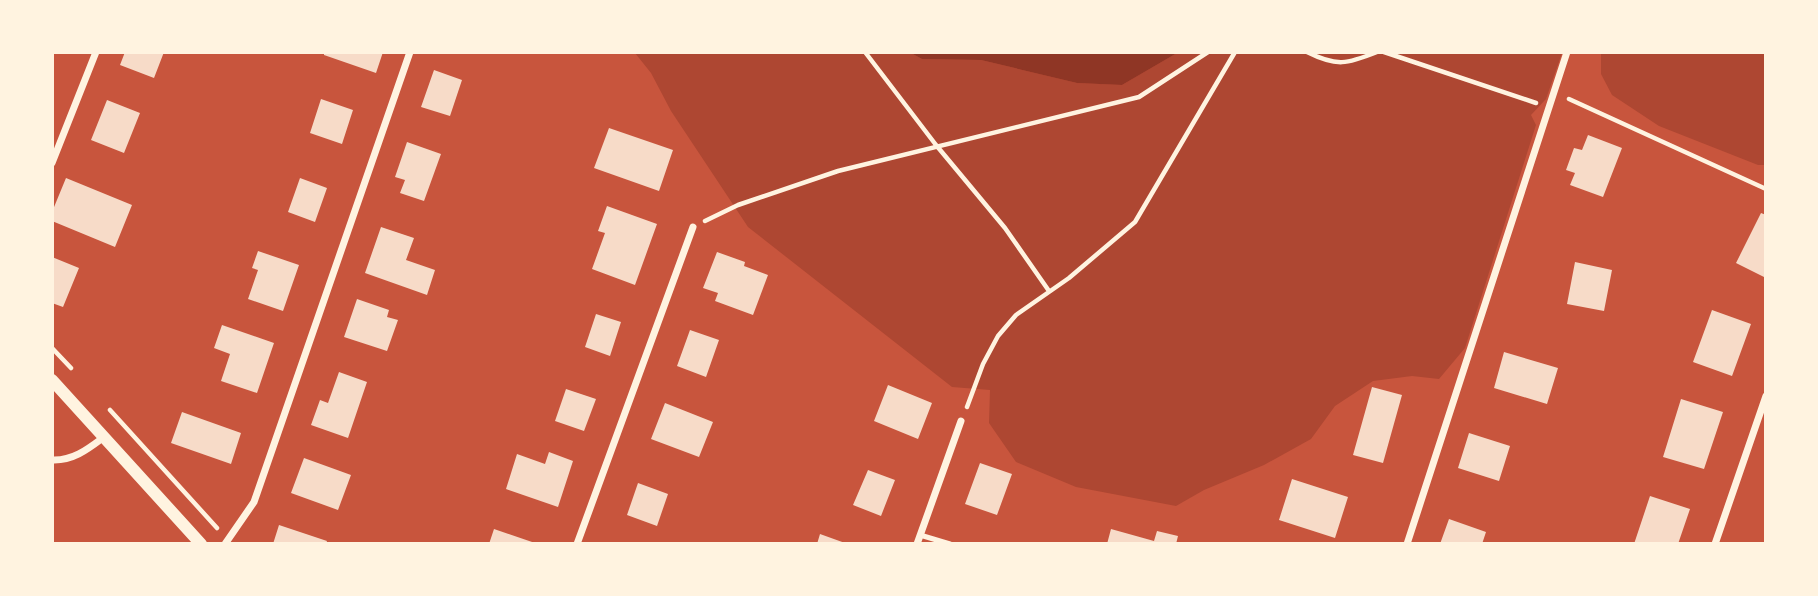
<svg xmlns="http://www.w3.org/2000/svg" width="1818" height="596" font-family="Ubuntu,sans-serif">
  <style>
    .green { fill: #ae4732 }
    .water { fill: #8f3625 }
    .building { fill: #f7dbc8 }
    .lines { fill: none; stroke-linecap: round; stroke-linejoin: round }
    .path { stroke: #fff3e0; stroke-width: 4.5 }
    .service { stroke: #fff3e0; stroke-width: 5 }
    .minor { stroke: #fff3e0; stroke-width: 7 }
    .tertiary { stroke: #fff3e0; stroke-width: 12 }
  </style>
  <rect width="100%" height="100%" fill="#c8553d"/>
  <path class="green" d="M635,53H911L922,59L981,60L1077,83L1122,85L1177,53H1562L1546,99L1531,115L1536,125L1465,348L1439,379L1412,376L1373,381L1335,406L1311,439L1264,465L1204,490L1176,506L1076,487L1016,462L989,423L990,390L952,387L748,227L671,111L651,73Z
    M1601,53H1765V165H1758L1659,126L1612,95L1601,74Z"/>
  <path class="water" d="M911,53H1177L1122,85L1077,83L981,60L922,59Z"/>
  <path class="building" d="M125,52H164L154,78L120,65Z
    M324,52H383L376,73L324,55Z
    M434,70L462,80L450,116L421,107Z
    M321,99L353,110L342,144L310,133Z
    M107,100L140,113L124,153L91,140Z
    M609,128L673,150L659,191L594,168Z
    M1588,135L1622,148L1603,197L1570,185L1575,173L1566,170L1574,148L1582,150Z
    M407,142L441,154L424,201L400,193L405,180L395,177Z
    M66,178L132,205L115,247L52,221V212Z
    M300,178L327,188L315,222L288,212Z
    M607,206L657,224L635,285L592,269L605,233L598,231Z
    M1761,213L1766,215V278L1736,263Z
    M381,227L414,238L406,260L435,270L427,295L365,273Z
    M258,251L299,265L283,311L248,299L258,270L252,268Z
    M717,252L745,262L744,266L768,275L753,315L715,301L718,293L703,288Z
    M52,257L79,268L63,307L52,303Z
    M1575,262L1612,270L1604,311L1567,304Z
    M357,299L389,310L387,317L398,320L387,351L344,337Z
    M1712,310L1751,324L1732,376L1693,362Z
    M596,314L621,322L610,356L585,347Z
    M222,325L274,343L257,393L221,381L230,354L214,348Z
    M690,330L719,340L706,377L677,366Z
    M1504,352L1558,368L1547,404L1494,388Z
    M339,372L367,382L348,438L311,425L320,400L328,403Z
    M888,385L932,403L918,439L874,421Z
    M1372,387L1402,395L1383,463L1353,455Z
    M566,389L596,399L584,431L555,421Z
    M1681,399L1723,412L1704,469L1663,457Z
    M665,403L713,422L699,457L651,439Z
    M182,412L241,433L231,464L171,443Z
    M1469,433L1510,446L1499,481L1458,468Z
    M549,452L573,461L558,507L506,489L517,454L545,464Z
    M304,458L351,475L338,510L291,493Z
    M980,463L1012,474L997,515L965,504Z
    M868,470L895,480L881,516L853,505Z
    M1292,479L1348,497L1335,538L1279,520Z
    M638,483L668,494L657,526L627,515Z
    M1650,496L1690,509L1678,544H1634Z
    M1449,519L1486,532L1482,544H1440Z
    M279,525L327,541L326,544H273Z
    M494,529L535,543V544H489Z
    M1111,529L1154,541L1157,531L1178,536L1176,544H1107Z
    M820,534L845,543V544H817Z"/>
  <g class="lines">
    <path class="path" d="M865,52L936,145L1005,228L1049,291
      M1307,52C1337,67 1347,64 1377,52
      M1384,52L1536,103
      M1569,99L1766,189
      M705,221L738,205L838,171L1139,97L1208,52
      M52,348L71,368
      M967,407L983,364L998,336L1016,315L1069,278L1135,222L1235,52
      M110,410L217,528"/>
    <path class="service" d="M920,535L950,544"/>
    <path class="minor" d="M52,163L96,52
      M52,460C73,461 88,449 104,437
      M225,544L254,502L410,52
      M577,544L693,227
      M917,544L961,421
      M1407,544L1567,52
      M1715,544L1766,396"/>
    <path class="tertiary" d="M52,380L201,544"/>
  </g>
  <rect width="1818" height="596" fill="none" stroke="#fff3e0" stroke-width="108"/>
</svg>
